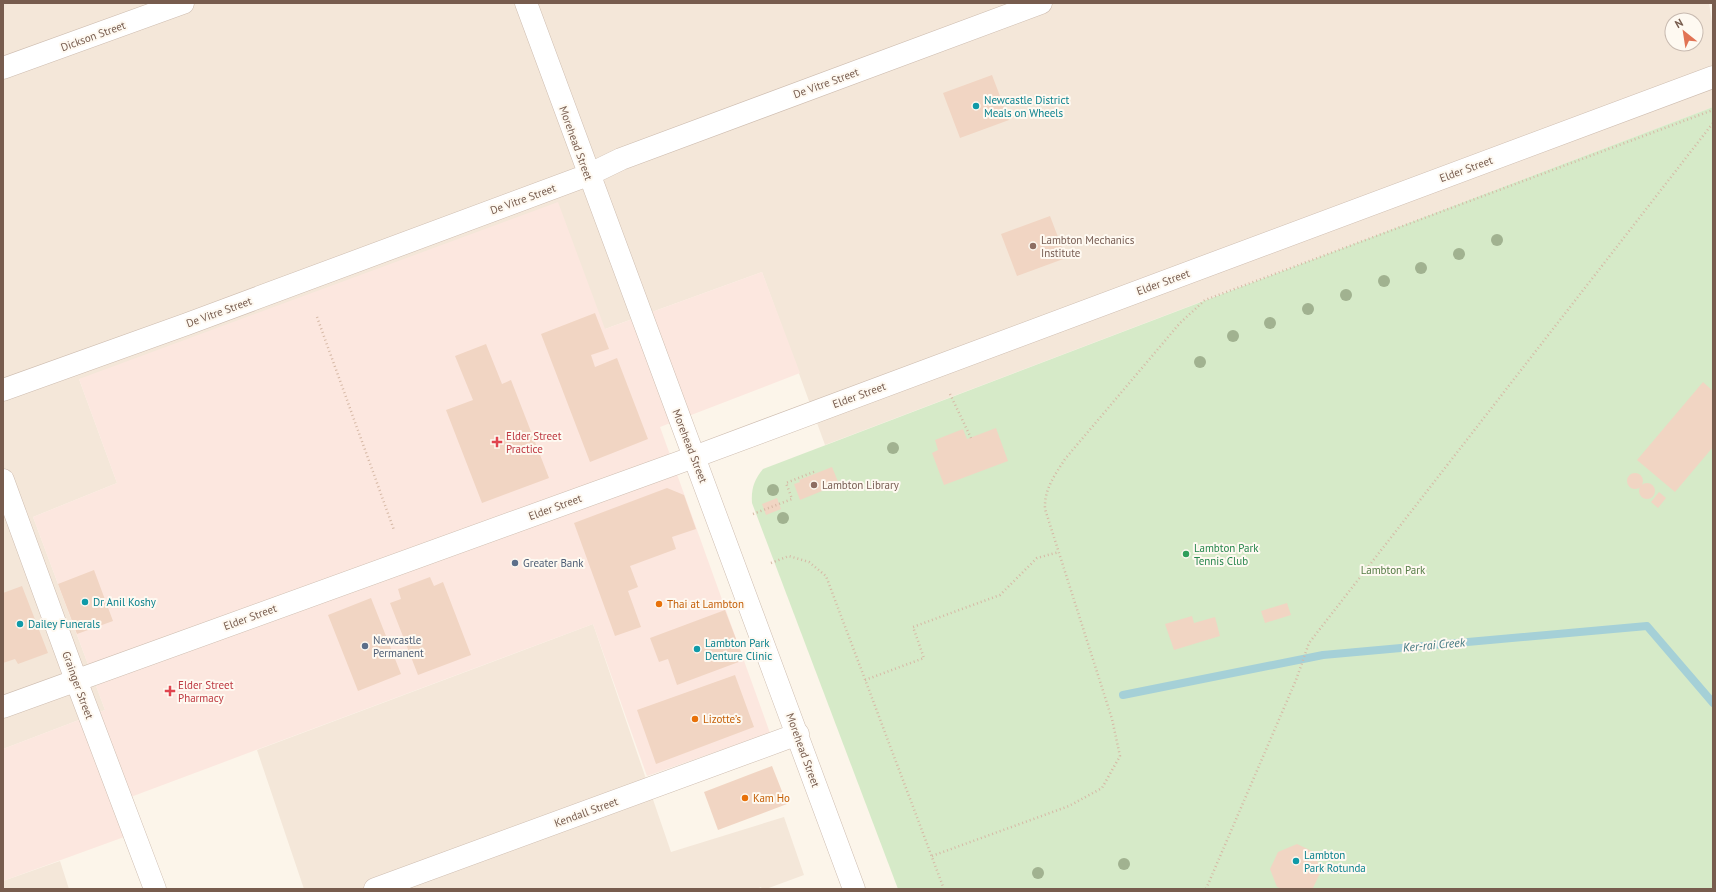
<svg xmlns="http://www.w3.org/2000/svg" width="1716" height="892" font-family="'PT Sans',sans-serif">
  <style>
    .residential { fill: #f4e7d9; fill-rule: evenodd }
    .commercial { fill: #fce7df }
    .green { fill: #d6eac8 }
    .lines { fill: none; stroke-linecap: round; stroke-linejoin: round }
    .stream { stroke: #a5d0d7; stroke-width: 8 }
    .building { fill: #f1d5c3 }
    .minor-casing { stroke: #cebdb0; stroke-width: 23 }
    .path { stroke: #d6b8a5; stroke-width: 2.5; stroke-dasharray: 1 3; stroke-linecap: butt }
    .minor { stroke: #fff; stroke-width: 22 }
    .tree { fill: #a1b290 }
    .culture-dot { fill: #0f9aa8; stroke: #fef9f1; stroke-width: 1.5 }
    .education-dot { fill: #8d6e63; stroke: #fef9f1; stroke-width: 1.5 }
    .health-dot { fill: #e0444e; stroke: #fef9f1; stroke-width: 1.5 }
    .leisure-dot { fill: #2e9e5b; stroke: #fef9f1; stroke-width: 1.5 }
    .service-dot { fill: #5c6f8a; stroke: #fef9f1; stroke-width: 1.5 }
    .food-dot { fill: #e8710a; stroke: #fef9f1; stroke-width: 1.5 }
    .labels { text-anchor: middle; stroke-width: 4; stroke-linejoin: round; paint-order: stroke }
    .street-label { font-size: 11px; fill: #775c4e; stroke: #fef9f1 }
    .culture-label { font-size: 11px; fill: #0d838f; stroke: #fef9f1; text-anchor: start }
    .education-label { font-size: 11px; fill: #785e54; stroke: #fef9f1; text-anchor: start }
    .health-label { font-size: 11px; fill: #be3a42; stroke: #fef9f1; text-anchor: start }
    .leisure-label { font-size: 11px; fill: #27864d; stroke: #fef9f1; text-anchor: start }
    .service-label { font-size: 11px; fill: #4e5e75; stroke: #fef9f1; text-anchor: start }
    .park-label { font-size: 11px; fill: #567c46; stroke: #fef9f1 }
    .food-label { font-size: 11px; fill: #c56008; stroke: #fef9f1; text-anchor: start }
    .water-label { font-size: 12px; font-style: italic; fill: #447882; stroke: #fef9f1 }
  </style>
  <rect width="100%" height="100%" fill="#fcf5ea"/>
  <path class="residential" d="M3,3H1709L1713,28V107L825,445L762,272L605,329L79,379L117,483L33,517L105,710L3,749ZM1672,20H1696V44H1672Z
    M593,624L671,852L784,817L804,875L766,889H762L761,887L756,889H304L257,750Z
    M60,861L69,889H3V881Z"/>
  <path class="commercial" d="M558,202L605,329L762,272L800,373L660,427L770,733L647,776L593,624L112,804L124,837L3,881V749L105,710L33,517L117,483L79,379Z"/>
  <path class="green" d="M1713,107V889H898L752,503C751,489 754,480 763,469Z"/>
  <g class="lines">
    <path class="stream" d="M1123,695L1323,655L1647,626L1713,703"/>
  </g>
  <path class="building" d="M992,75L1009,120L960,138L943,93Z
    M1050,216L1066,258L1017,276L1001,234Z
    M595,313L609,349L591,355L595,367L617,358L648,439L590,462L541,334Z
    M486,344L502,384L511,380L549,478L482,503L446,410L473,400L455,356Z
    M1703,382L1713,391V447L1675,492L1637,460Z
    M996,428L1008,461L944,485L932,453L938,450L935,440L963,429L967,439Z
    M832,467L839,484L800,500L794,484L800,482L799,480Z
    M1627 481a8 8 0 1 1 16 0a8 8 0 1 1-16 0Z
    M1639 491a8 8 0 1 1 16 0a8 8 0 1 1-16 0Z
    M667,488L684,495L696,529L672,537L676,549L630,566L638,587L628,591L641,627L615,636L574,523Z
    M1659,492L1666,498L1658,508L1651,502Z
    M777,498L781,509L766,515L762,504Z
    M94,570L113,621L77,634L58,584Z
    M430,577L434,586L443,582L471,655L418,675L390,603L401,599L398,589Z
    M22,586L48,653L18,664L15,659L3,663V593Z
    M371,598L401,674L358,691L328,615Z
    M1287,603L1291,615L1265,623L1261,611Z
    M725,610L744,660L677,685L668,659L659,662L650,638Z
    M1192,616L1194,623L1215,617L1220,636L1174,650L1165,624Z
    M735,675L754,727L656,764L637,710Z
    M772,766L787,804L718,830L704,792Z
    M1297,844L1314,852L1321,871L1313,888L1282,889L1277,887L1270,869L1278,852Z"/>
  <g class="lines">
    <g class="minor-casing">
      <path id="minor" d="M526,3C633,299 746,593 854,889
        M3,68L183,3
        M3,390L187,324L588,175L621,159L1041,3
        M3,480L76,680L155,889
        M3,707L694,457L1713,77
        M375,889L798,734"/>
    </g>
    <path class="path" d="M317,317L394,530
      M950,394L971,438
      M753,514L792,499L786,483L816,471
      M771,563L789,556L809,562L826,576L944,889
      M865,680L924,658L913,627L1000,595L1037,558L1059,552
      M932,856L1069,806L1102,788L1120,756L1112,719L1045,509C1044,489 1055,475 1065,459L1180,323L1205,300L1713,110
      M1206,889L1296,680L1309,643L1713,123"/>
    <use href="#minor" class="minor"/>
  </g>
  <g class="tree">
    <circle cx="1497" cy="240" r="6"/>
    <circle cx="1459" cy="254" r="6"/>
    <circle cx="1421" cy="268" r="6"/>
    <circle cx="1384" cy="281" r="6"/>
    <circle cx="1346" cy="295" r="6"/>
    <circle cx="1308" cy="309" r="6"/>
    <circle cx="1270" cy="323" r="6"/>
    <circle cx="1233" cy="336" r="6"/>
    <circle cx="1200" cy="362" r="6"/>
    <circle cx="893" cy="448" r="6"/>
    <circle cx="773" cy="490" r="6"/>
    <circle cx="783" cy="518" r="6"/>
    <circle cx="1124" cy="864" r="6"/>
    <circle cx="1038" cy="873" r="6"/>
  </g>
  <g class="culture-dot">
    <circle cx="976" cy="106" r="4"/>
    <circle cx="85" cy="602" r="4"/>
    <circle cx="20" cy="624" r="4"/>
    <circle cx="697" cy="649" r="4"/>
    <circle cx="1296" cy="861" r="4"/>
  </g>
  <g class="education-dot">
    <circle cx="1033" cy="246" r="4"/>
    <circle cx="814" cy="485" r="4"/>
  </g>
  <g class="health-dot">
    <path d="M495 436h4v4h4v4h-4v4h-4v-4h-4v-4h4z"/>
    <path d="M168 685h4v4h4v4h-4v4h-4v-4h-4v-4h4z"/>
  </g>
  <circle class="leisure-dot" cx="1186" cy="554" r="4"/>
  <g class="service-dot">
    <circle cx="515" cy="563" r="4"/>
    <circle cx="365" cy="646" r="4"/>
  </g>
  <g class="food-dot">
    <circle cx="659" cy="604" r="4"/>
    <circle cx="695" cy="719" r="4"/>
    <circle cx="745" cy="798" r="4"/>
  </g>
  <g class="labels">
    <g class="street-label">
      <text transform="translate(93 36) rotate(-20)" y="4">Dickson Street</text>
      <text transform="translate(826 83) rotate(-20)" y="4">De Vitre Street</text>
      <text transform="translate(576 143) rotate(70)" y="4">Morehead Street</text>
      <text transform="translate(1466 169) rotate(-20)" y="4">Elder Street</text>
      <text transform="translate(523 199) rotate(-20)" y="4">De Vitre Street</text>
      <text transform="translate(1163 282) rotate(-20)" y="4">Elder Street</text>
      <text transform="translate(219 312) rotate(-20)" y="4">De Vitre Street</text>
      <text transform="translate(859 395) rotate(-20)" y="4">Elder Street</text>
      <text transform="translate(690 446) rotate(69)" y="4">Morehead Street</text>
      <text transform="translate(555 507) rotate(-20)" y="4">Elder Street</text>
      <text transform="translate(250 617) rotate(-20)" y="4">Elder Street</text>
      <text transform="translate(78 685) rotate(70)" y="4">Grainger Street</text>
      <text transform="translate(803 750) rotate(70)" y="4">Morehead Street</text>
      <text transform="translate(586 812) rotate(-20)" y="4">Kendall Street</text>
    </g>
    <g class="culture-label">
      <text x="984" y="104">Newcastle District<tspan x="984" dy="13">Meals on Wheels</tspan></text>
      <text x="93" y="606">Dr Anil Koshy</text>
      <text x="28" y="628">Dailey Funerals</text>
      <text x="705" y="647">Lambton Park<tspan x="705" dy="13">Denture Clinic</tspan></text>
      <text x="1304" y="859">Lambton<tspan x="1304" dy="13">Park Rotunda</tspan></text>
    </g>
    <g class="education-label">
      <text x="1041" y="244">Lambton Mechanics<tspan x="1041" dy="13">Institute</tspan></text>
      <text x="822" y="489">Lambton Library</text>
    </g>
    <g class="health-label">
      <text x="506" y="440">Elder Street<tspan x="506" dy="13">Practice</tspan></text>
      <text x="178" y="689">Elder Street<tspan x="178" dy="13">Pharmacy</tspan></text>
    </g>
    <g class="leisure-label">
      <text x="1194" y="552">Lambton Park<tspan x="1194" dy="13">Tennis Club</tspan></text>
    </g>
    <g class="service-label">
      <text x="523" y="567">Greater Bank</text>
      <text x="373" y="644">Newcastle<tspan x="373" dy="13">Permanent</tspan></text>
    </g>
    <g class="park-label">
      <text x="1393" y="574">Lambton Park</text>
    </g>
    <g class="food-label">
      <text x="667" y="608">Thai at Lambton</text>
      <text x="703" y="723">Lizotte’s</text>
      <text x="753" y="802">Kam Ho</text>
    </g>
    <g class="water-label">
      <text transform="translate(1434 645) rotate(-5)" y="4">Ker-rai Creek</text>
    </g>
  </g>
  <rect width="1716" height="892" fill="none" stroke="#775c4e" stroke-width="8"/>
  <g transform="translate(1684 32) rotate(330)"><circle r="19" fill="#fef9f1" stroke="#c8bab0"/>
  <path d="M0-3L7 15L0 10L-7 15Z" fill="#e17354"/>
  <text y="-6" font-size="11" font-weight="bold" text-anchor="middle" fill="#775c4e">N</text>
  </g>
</svg>
